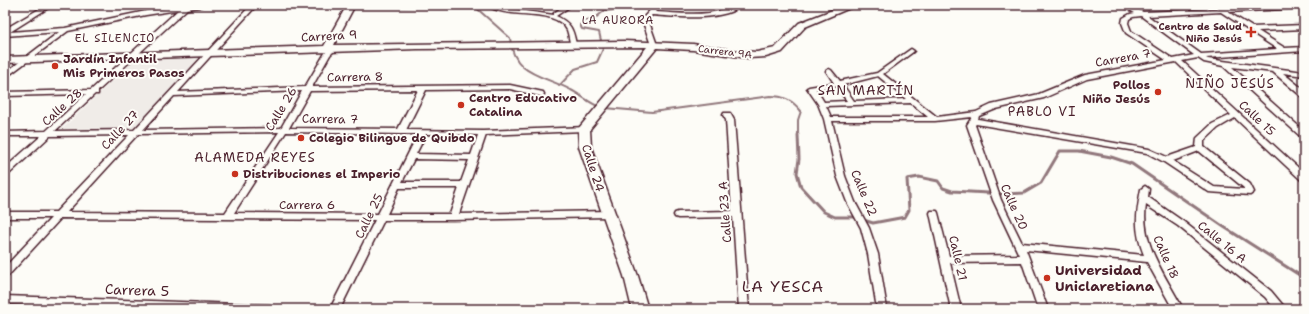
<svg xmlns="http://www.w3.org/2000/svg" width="1309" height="314" font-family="'Shantell Sans',sans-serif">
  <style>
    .built { fill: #f0ece8 }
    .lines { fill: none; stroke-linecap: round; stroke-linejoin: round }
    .stream-far1 { stroke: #91777b; stroke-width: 2 }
    .stream { stroke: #91777b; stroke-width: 3 }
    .street-casing { stroke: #4a1f2b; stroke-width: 3 }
    .secondary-casing { stroke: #4a1f2b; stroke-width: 3 }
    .street { fill: #fdfcf7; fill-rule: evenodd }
    .secondary { fill: #fdfcf7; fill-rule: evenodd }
    .poi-dot { fill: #c8321e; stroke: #fdfcf7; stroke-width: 1.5 }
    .labels { text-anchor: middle; stroke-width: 4; stroke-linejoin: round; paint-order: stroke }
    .far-poi-label { font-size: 10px; font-weight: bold; fill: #4a1f2b; stroke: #fdfcf7; text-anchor: end }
    .far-street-label { font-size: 10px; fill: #4a1f2b; stroke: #fdfcf7 }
    .far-neighbourhood-label { font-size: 11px; letter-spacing: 1px; fill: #4a1f2b; stroke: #fdfcf7 }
    .street-label { font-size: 12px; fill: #4a1f2b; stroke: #fdfcf7 }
    .poi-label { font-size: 12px; font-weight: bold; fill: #4a1f2b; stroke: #fdfcf7; text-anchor: start }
    .neighbourhood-label { font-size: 13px; letter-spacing: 1px; fill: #4a1f2b; stroke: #fdfcf7 }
    .near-poi-label { font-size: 14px; font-weight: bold; fill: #4a1f2b; stroke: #fdfcf7; text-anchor: start }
    .near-street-label { font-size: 14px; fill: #4a1f2b; stroke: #fdfcf7 }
    .near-neighbourhood-label { font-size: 16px; letter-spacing: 1px; fill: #4a1f2b; stroke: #fdfcf7 }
  </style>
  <rect width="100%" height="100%" fill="#fdfcf7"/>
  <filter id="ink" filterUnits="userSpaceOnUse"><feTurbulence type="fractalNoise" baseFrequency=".025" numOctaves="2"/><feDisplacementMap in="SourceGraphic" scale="8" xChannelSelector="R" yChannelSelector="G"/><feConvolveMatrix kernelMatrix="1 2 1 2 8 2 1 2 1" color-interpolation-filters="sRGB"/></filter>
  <g filter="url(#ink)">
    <path class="built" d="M201,56L133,129H62L137,57Z"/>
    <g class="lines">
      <path class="stream-far1" d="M394,5L401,7L450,5
        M473,5L510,38C513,76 544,75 571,90C581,95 589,103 600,107
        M667,5L686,9L692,5
        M559,86L575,69L597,62L603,49L599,32L582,29L580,25L583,21L594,19L604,11L656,5
        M605,108L652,112L770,96C784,96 792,100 801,111L798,120V136"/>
      <path class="stream" d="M798,135L799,159L797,173L801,187L824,212L835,217H854L873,223L905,217L909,210L907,179L919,177L938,181L943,188L952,191L1006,194L1024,193L1041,183L1060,151H1079L1111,157L1132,164L1224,227L1304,278"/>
      <g class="street-casing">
        <path id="street" d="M46,5H53L10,32L65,28L146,11L185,5H203L200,7L187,9L98,91V94H95L55,131L134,130L251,5H257L178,92L305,87L325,53L333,47L336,49L330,55L312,87L510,85L543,92L544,94L543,96H540L510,89L426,90L406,130L483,131L587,127L588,129L587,131H584L486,135L459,214L609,211L612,212L613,214L612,216L609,217L453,220H384L340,309H330L375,220L61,218L8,276L5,277V267L51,218H5V212H56L129,135L50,136L8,175L5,176V168L41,136H5V132L46,131L86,94L5,96V92L91,90L178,10L146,15L68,31L5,78V73L59,32L5,36V29ZM418,90L398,129L289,128L310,91ZM302,91L281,128L143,130L174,96ZM279,132L225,213L67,212L138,134ZM286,132L401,134H418L378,214L234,213ZM426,134L478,135L471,155L416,154ZM414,159L469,160L461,182H402ZM399,188H459L450,214H387Z
          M487,5H495L503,8L554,15V13L565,5H572L556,16C571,23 573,29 576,44L573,46L571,45C569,41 569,35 567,30C555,6 507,21 487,5Z
          M655,5H661L655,12C673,13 691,15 709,13C721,11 731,5 743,5C722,22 677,17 652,15L648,19L657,45L654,47L651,45L642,19Z
          M1120,5H1128L1143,12L1304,5V8L1228,12L1252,27L1304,25V29L1258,31L1285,48L1304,47V51L1206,58L1208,59L1304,72V76L1283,73L1304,90V96H1301L1273,72L1232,67L1304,131V137H1301L1223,66L1204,62L1198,58L1182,61L1304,173V181L1301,180L1235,118L1218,128L1204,141V147L1250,184L1254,192L1250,195L1209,192L1164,162L1147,153L976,124L975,125L1001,200L1022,243L1144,255C1134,230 1136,215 1141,189L1145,186L1149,189L1148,197L1184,222L1271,291L1286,309H1275L1265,297L1178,226L1146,205C1140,244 1166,276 1183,309H1173L1147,262L1026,250L1048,309H1038L1022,262L950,263L961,309H951L930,213L931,211H937L938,213L949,256L1019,255L993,200L967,125L972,117L935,121H832L845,176L855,202L869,228L878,254L887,309H877L868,254L861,228L847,202L837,176L824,119L818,104L807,88L809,87L834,83L826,71L829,69L831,70L840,81L877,73L911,49L914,51L913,52L883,74L937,117L976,112L991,105L1039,94L1085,75L1166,60L1126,33L1122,23L1123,18L1130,14L1135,13ZM1221,12L1277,49L1201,54L1148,16ZM1141,16L1194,55L1173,59L1131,31L1128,23L1129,19L1133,17ZM1176,62L1231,115L1212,124L1197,138L1196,147L1167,157L1149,149L978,119L979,116L996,109L1044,98L1087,79ZM878,76L906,99L854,101L843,85ZM836,86L847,101L824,102L816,89ZM911,103L928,117H831L826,106ZM1199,151L1244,188V189L1214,187L1173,161Z
          M724,113H730L734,120L749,309H739L733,217L678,218L675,217L674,215L675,213L678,212L732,211L726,120L723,115Z
          M5,296L269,305L273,306L274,309H153L5,304Z"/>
      </g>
      <g class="secondary-casing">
        <path id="secondary" d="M347,5H355L334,45L624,41L693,44L738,51L757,52L775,48L799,23L845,5H857L805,27L782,52L766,57L748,58L693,50L657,48L590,129L591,147L638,276L648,309H632L624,276L579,147L578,129L647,47L417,49L5,63V57L324,46Z"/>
      </g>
      <use href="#street" class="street"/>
      <use href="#secondary" class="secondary"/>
    </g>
  </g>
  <g class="poi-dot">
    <path d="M1249 26h4v4h4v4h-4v4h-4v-4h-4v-4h4z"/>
    <circle cx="55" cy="66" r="4"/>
    <circle cx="1158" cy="92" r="4"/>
    <circle cx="461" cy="105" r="4"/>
    <circle cx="301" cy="138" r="4"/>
    <circle cx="235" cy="174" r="4"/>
    <circle cx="1047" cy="278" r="4"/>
  </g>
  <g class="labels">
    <g class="far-poi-label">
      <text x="1242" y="30">Centro de Salud<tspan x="1242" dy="12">Niño Jesús</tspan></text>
    </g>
    <g class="far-street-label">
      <text transform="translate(725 51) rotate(7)" y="4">Carrera 9A</text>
    </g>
    <g class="far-neighbourhood-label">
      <text x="618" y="24">LA AURORA</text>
      <text x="115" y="42">EL SILENCIO</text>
    </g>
    <g class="street-label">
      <text transform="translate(329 36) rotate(-3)" y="4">Carrera 9</text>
      <text transform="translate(1123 58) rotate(-10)" y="4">Carrera 7</text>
      <text transform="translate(355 77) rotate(-1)" y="4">Carrera 8</text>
      <text transform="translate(62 107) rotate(-42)" y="4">Calle 28</text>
      <text transform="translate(281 109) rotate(-59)" y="4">Calle 26</text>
      <text transform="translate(1257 118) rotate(43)" y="4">Calle 15</text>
      <text transform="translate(330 119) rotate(1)" y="4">Carrera 7</text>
      <text transform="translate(120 130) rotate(-47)" y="4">Calle 27</text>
      <text transform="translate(593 168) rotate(72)" y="4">Calle 24</text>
      <text transform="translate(864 193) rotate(67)" y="4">Calle 22</text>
      <text x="307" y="209">Carrera 6</text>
      <text transform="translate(1014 207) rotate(66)" y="4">Calle 20</text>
      <text transform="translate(725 212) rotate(-94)" y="4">Calle 23 A</text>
      <text transform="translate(369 216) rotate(-64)" y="4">Calle 25</text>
      <text transform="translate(1222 242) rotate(39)" y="4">Calle 16 A</text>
      <text transform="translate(1166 257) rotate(66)" y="4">Calle 18</text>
      <text transform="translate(958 258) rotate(77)" y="4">Calle 21</text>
    </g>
    <g class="poi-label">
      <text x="63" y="63">Jardín Infantil<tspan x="63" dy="14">Mis Primeros Pasos</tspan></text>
      <text x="1150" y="89" text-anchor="end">Pollos<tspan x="1150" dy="14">Niño Jesús</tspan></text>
      <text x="469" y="102">Centro Educativo<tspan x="469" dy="14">Catalina</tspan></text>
      <text x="309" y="142">Colegio Bilingue de Quibdo</text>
      <text x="243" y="178">Distribuciones el Imperio</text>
    </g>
    <g class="neighbourhood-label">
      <text x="1230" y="88">NIÑO JESÚS</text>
      <text x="866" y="95">SAN MARTÍN</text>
      <text x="1042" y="116">PABLO VI</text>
      <text x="255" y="162">ALAMEDA REYES</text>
    </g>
    <g class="near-poi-label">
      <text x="1055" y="275">Universidad<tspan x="1055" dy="16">Uniclaretiana</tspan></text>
    </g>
    <g class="near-street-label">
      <text transform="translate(137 290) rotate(2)" y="5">Carrera 5</text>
    </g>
    <g class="near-neighbourhood-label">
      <text x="783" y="292">LA YESCA</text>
    </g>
  </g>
  <rect width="1309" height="314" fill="none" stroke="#fdfcf7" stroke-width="20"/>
  <rect x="10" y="10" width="1289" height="294" fill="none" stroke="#4a1f2b" stroke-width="1.5" filter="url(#ink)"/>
</svg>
